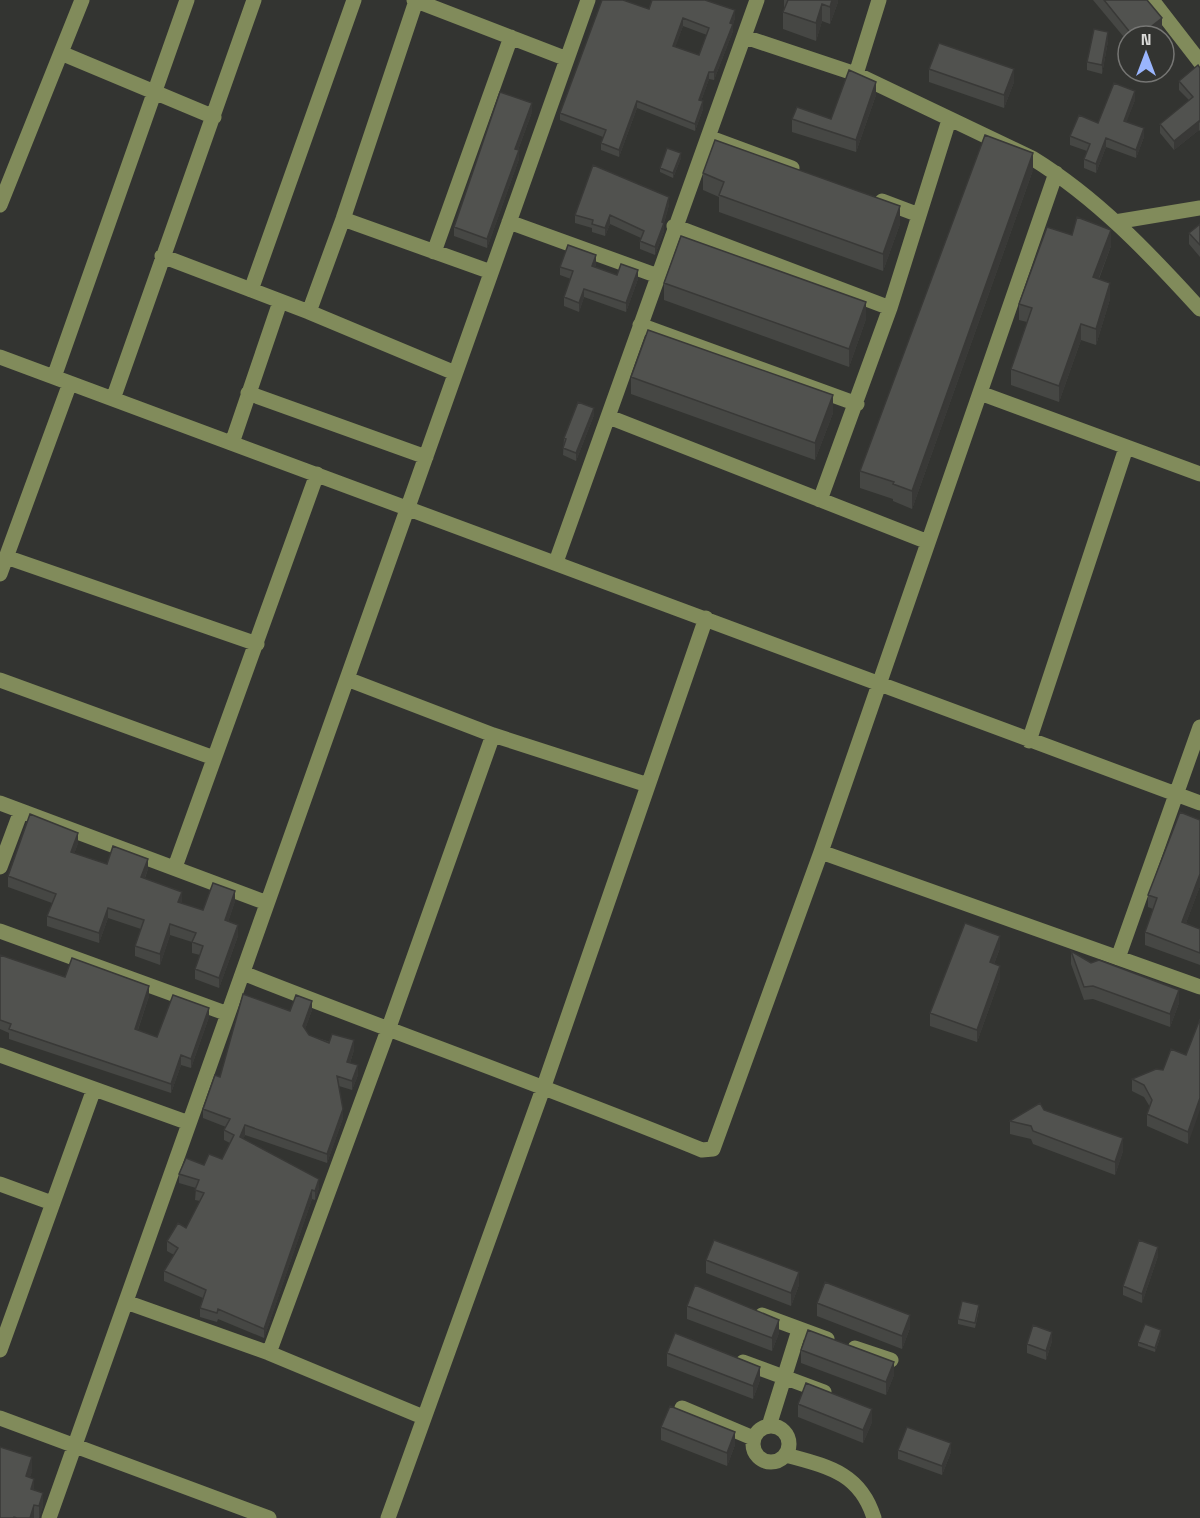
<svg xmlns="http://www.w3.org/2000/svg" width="1200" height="1518" font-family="'Space Grotesk',sans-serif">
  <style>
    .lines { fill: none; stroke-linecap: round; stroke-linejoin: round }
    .minor { stroke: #818b5b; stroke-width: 15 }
    .wall { fill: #464744; fill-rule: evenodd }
    .shaded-wall { fill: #393937 }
    .building { fill: #51524f; stroke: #393937; stroke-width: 1.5; fill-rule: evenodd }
  </style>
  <rect width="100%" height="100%" fill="#333431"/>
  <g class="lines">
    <path class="minor" d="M414,0L567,59
      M1152,0L1200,62
      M745,37L856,74L1032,158C1097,198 1149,253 1200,309
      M61,53L214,117
      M856,74L879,0
      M708,137L792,168
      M882,201L919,215
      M0,205L82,0
      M343,219L491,272
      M509,222L658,276
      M1115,222L1200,208
      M674,226L890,308
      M434,252L511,37
      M162,256L309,312L455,373
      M251,290L354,0
      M309,312L343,219L416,1
      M640,325L857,404
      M0,357L1200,803
      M54,377L187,0
      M248,393L426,457
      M980,393L1200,474
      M113,399L254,0
      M609,417L928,542
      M232,443L280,302
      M820,500L890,308L949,120
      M6,557L257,644
      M556,562L757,0
      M0,574L70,383
      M347,679L493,735L648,785
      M0,680L214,758
      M1029,741L1126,448
      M0,803L267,903
      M821,852L1200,987
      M0,867L21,811
      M175,867L317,474
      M0,931L228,1014
      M1118,958L1200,727
      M243,973C395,1033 550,1088 702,1150L713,1149L821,852L1056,173
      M0,1055L189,1123
      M0,1184L52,1203
      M126,1302L269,1353L423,1417
      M762,1315L827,1339
      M855,1348L891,1360
      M0,1350L94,1089
      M269,1353L388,1030L493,735
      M743,1362L824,1392
      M682,1408L753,1438
      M0,1418L269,1518
      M753 1444a18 18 0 1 1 36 0a18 18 0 1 1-36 0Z
      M769,1426L799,1330
      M786,1455C826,1466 860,1472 874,1518
      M49,1518L588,0
      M388,1518L544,1086L706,618"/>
  </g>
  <path class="wall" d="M652,0H708L707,1L735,18L733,24V31L714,80L709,79L701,101L703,109L695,131L637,108L619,157L601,150V143L603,137L560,120V113L649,9ZM683,26L707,35L699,55L675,47Z
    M784,0H838V2L830,24L822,21L816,41L783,29V12L785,8L784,7Z
    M1093,0H1147L1162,31L1156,36H1128V42Z
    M1108,41L1102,74L1087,70V62Z
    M1200,68V131L1199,130L1174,150L1160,133V124L1189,100L1179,90V81Z
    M929,69L1014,82L1004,108L929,82Z
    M876,95L856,152L792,132V119H831Z
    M1135,100L1126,122L1144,137L1136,158L1106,147L1096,173L1084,168V159L1087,151L1070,145V136L1098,123Z
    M532,112L518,150L519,159L487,248L454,236V227Z
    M681,158L673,178L660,172V168Z
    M1033,170L912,509L893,501V499L860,488V471Z
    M703,173L900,224L883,271L719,212V197L703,190Z
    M669,205L664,223V231L655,255L640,249V241L641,238L610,224L605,236L592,232V228L575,223V215Z
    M1200,224V257L1189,244V233Z
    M1072,235L1111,246L1099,279L1110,299L1096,345L1081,340L1059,402L1011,385V369L1027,322L1019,320V304Z
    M596,264L595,267L617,275L638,279L626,312L584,297L579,312L564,306V297L571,279L560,275V267Z
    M664,283L866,319L849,367L664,300Z
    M631,377L833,413L815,460L631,394Z
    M594,415L576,461L563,455L564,438Z
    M1200,820V886L1186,923L1200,929V965L1145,945V932L1153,909L1148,907V895Z
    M78,843L74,854L107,864L148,869L145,878L181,903L203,910L235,901L228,922L238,936L219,988L195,979V969L200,955L192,953V942L170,935L160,965L135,956V946L141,929L108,918L99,943L47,926V916L52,903L8,887V876Z
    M1000,948L994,964L1000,978L977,1042L930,1026V1013Z
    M1071,951L1091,963L1179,1003L1170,1027L1093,999L1084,1000L1071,964Z
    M0,955L65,977L149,996L138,1030L157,1037L209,1017L191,1068L181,1065L171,1093L9,1039V1033L0,1029Z
    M312,1010L305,1029L309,1035L354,1050L350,1063L358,1075L352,1090L339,1086L343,1118L327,1163L245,1135L243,1139L319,1188L315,1200L312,1199L264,1338L218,1319L217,1322L200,1317V1308L203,1298L164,1281V1271L174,1255L167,1251V1241L186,1228L200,1201L195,1200L196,1188L179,1183V1174L222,1159L230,1143L224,1140V1130L226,1127L203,1118V1109L220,1077L290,1011Z
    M1200,1019L1188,1144L1147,1126V1114L1150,1107L1144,1097L1132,1091V1079L1163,1070L1186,1055Z
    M1044,1110L1123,1151L1115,1175L1033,1144L1031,1139L1010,1134V1121Z
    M1158,1256L1142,1303L1123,1295V1286Z
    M706,1260L799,1285L791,1306L706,1273Z
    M817,1303L910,1328L902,1349L817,1316Z
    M687,1306L779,1333L772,1351L687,1319Z
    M979,1310L975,1328L958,1324V1319Z
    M1161,1335L1155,1352L1138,1346V1342Z
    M1052,1341L1046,1360L1027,1353V1344Z
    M801,1350L894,1375L886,1395L801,1363Z
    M667,1353L760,1380L753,1399L667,1366Z
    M798,1404L872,1422L863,1443L798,1417Z
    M661,1427L735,1445L727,1466L661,1440Z
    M898,1450L951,1452L942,1475L898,1459Z
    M32,1471L30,1477L34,1490L43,1506L39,1518H0Z"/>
  <path class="shaded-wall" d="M832,0H838V2L830,24V7Z
    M822,4V21L816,41V23Z
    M735,10V18L733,24V31L714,80V72Z
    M683,18V26L673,54V46Z
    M1162,18V31L1156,36H1139Z
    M1108,32V41L1102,74V65Z
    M1014,69V82L1004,108V95Z
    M709,72V79L699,107V100Z
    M876,82V95L856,152V140Z
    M1135,91V100L1124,129V121Z
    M637,101V108L619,157V150Z
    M703,101V109L695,131V124Z
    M532,103V112L515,158V149Z
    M1199,121V130L1174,150V141Z
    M1144,128V137L1136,158V150Z
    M1106,138V147L1096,173V164Z
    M519,150V159L487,248V239Z
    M681,153V158L673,178V173Z
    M1033,153V170L912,509V491Z
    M669,197V205L664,223V231L655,255V247Z
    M900,206V224L883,271V254Z
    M610,215V224L605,236V228Z
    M1111,230V246L1093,293V277Z
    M596,255V264L592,275V266Z
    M638,270V279L626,312V303Z
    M1110,283V299L1096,345V329Z
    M584,289V297L579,312V303Z
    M866,302V319L849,367V349Z
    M1081,324V340L1059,402V386Z
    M833,395V413L815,460V443Z
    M594,408V415L576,461V453Z
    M78,833V843L71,863V852Z
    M148,859V869L141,887V877Z
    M1200,874V886L1182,934V922Z
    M235,891V901L225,931V920Z
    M182,892V902L178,912V902Z
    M108,908V918L99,943V933Z
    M170,924V935L160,965V954Z
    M238,925V936L219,988V978Z
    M1000,936V948L990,974V962Z
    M1000,966V978L977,1042V1030Z
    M149,986V996L135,1038V1029Z
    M1179,990V1003L1170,1027V1014Z
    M312,1001V1010L303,1035V1026Z
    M209,1008V1017L191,1068V1059Z
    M354,1040V1050L347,1072V1062Z
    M181,1055V1065L171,1093V1084Z
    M358,1065V1075L352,1090V1081Z
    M1200,1098V1110L1188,1144V1132Z
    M343,1109V1118L327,1163V1154Z
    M245,1125V1135L240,1146V1137Z
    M1123,1138V1151L1115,1175V1162Z
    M319,1179V1188L315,1200V1191Z
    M312,1190V1199L264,1338V1329Z
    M1158,1247V1256L1142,1303V1294Z
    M799,1272V1285L791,1306V1293Z
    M910,1315V1328L902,1349V1336Z
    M779,1320V1333L772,1351V1338Z
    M1161,1330V1335L1155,1352V1348Z
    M1052,1332V1341L1046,1360V1351Z
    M894,1362V1375L886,1395V1382Z
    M760,1367V1380L753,1399V1386Z
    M872,1409V1422L863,1443V1430Z
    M735,1432V1445L727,1466V1453Z
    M951,1443V1452L942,1475V1466Z
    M32,1457V1471L26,1490V1476Z
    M34,1479V1492L31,1489Z
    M43,1493V1506L39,1518V1506Z
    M34,1505V1518H30Z"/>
  <path class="building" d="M602,0H623L649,9L652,0H705L735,10L730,23L733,24L714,72H709L699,100L703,101L695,124L637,101L619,150L601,143L606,130L560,113ZM683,18L709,28L699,55L673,46Z
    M788,0H832L830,7L822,4L816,23L783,12Z
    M1104,0H1147L1162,18L1139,36H1133Z
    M1094,29L1108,32L1102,65L1087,62Z
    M939,43L1014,69L1004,95L929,69Z
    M1198,65L1200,68V122L1199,121L1174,141L1160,124L1193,97L1179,81Z
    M849,70L876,82L856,140L792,119L797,107L831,119Z
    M1114,83L1135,91L1124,121L1144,128L1136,150L1106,138L1096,164L1084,159L1090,144L1070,136L1079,115L1098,123Z
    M500,92L532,103L515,149L519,150L487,239L454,227Z
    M985,135L1033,153L912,491L893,484L894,482L860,471Z
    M715,140L900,206L883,254L719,195L724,182L703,173Z
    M667,148L681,153L673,173L660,168Z
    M593,165L669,197L662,222L664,223L655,247L640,241L644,231L610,215L605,228L592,224L593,220L575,215Z
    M1077,217L1111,230L1093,277L1110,283L1096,329L1081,324L1059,386L1011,369L1032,308L1019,304L1047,227L1072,235Z
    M1200,224V245L1189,233Z
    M681,236L866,302L849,349L664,283Z
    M568,245L596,255L592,266L617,275L621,264L638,270L626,303L584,289L579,303L564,297L573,271L560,267Z
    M648,330L833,395L815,443L631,377Z
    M578,402L594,408L576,453L563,448L566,439L564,438Z
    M1180,812L1200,820V874L1182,922L1200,929V953L1145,932L1157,898L1148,895Z
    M30,814L78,833L71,852L107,864L113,846L148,859L141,877L182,892L178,902L203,910L213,883L235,891L225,920L238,925L219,978L195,969L203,946L192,942L196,933L170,924L160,954L135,946L144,920L108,908L99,933L47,916L56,894L8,876Z
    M965,923L1000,936L990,962L1000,966L977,1030L930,1013Z
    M1071,951L1091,963L1099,960L1179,990L1170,1014L1093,986L1084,987Z
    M0,955L65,977L72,958L149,986L135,1029L157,1037L173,995L209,1008L191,1059L181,1055L171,1084L9,1029L11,1024L0,1020Z
    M243,994L290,1011L296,995L312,1001L303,1026L309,1035L329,1043L332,1034L354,1040L347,1062L358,1065L352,1081L337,1076L343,1109L327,1154L245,1125L240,1137L319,1179L315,1191L312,1190L264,1329L218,1309L217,1313L200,1308L206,1290L164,1271L178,1248L167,1241L178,1223L186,1228L204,1193L195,1190L199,1180L179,1174L186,1158L204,1165L209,1154L222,1159L234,1135L224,1130L230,1119L203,1109L215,1075L220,1077Z
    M1200,1019V1098L1188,1132L1147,1114L1152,1100L1144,1085L1132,1079L1156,1069L1163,1070L1171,1049L1186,1055Z
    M1040,1103L1044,1110L1123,1138L1115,1162L1033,1131L1031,1126L1010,1121Z
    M714,1240L799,1272L791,1293L706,1260Z
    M1139,1240L1158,1247L1142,1294L1123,1286Z
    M825,1282L910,1315L902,1336L817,1303Z
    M695,1285L779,1320L772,1338L687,1306Z
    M962,1301L979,1305L975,1323L958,1319Z
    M1145,1324L1161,1330L1155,1348L1138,1342Z
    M1033,1325L1052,1332L1046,1351L1027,1344Z
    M808,1330L894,1362L886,1382L801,1350Z
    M675,1333L760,1367L753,1386L667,1353Z
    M806,1383L872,1409L863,1430L798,1404Z
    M670,1406L735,1432L727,1453L661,1427Z
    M907,1427L951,1443L942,1466L898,1450Z
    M0,1447L32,1457L26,1476L34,1479L31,1489L43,1493L39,1506L34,1505L30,1518H17L14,1517L13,1518H0Z"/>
  <g transform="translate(1146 54)"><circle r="28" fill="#333431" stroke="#767674" stroke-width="1.5"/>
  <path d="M0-4.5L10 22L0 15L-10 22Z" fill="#9ab5fd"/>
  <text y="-9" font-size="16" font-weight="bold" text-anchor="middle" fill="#dadad8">N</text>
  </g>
</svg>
